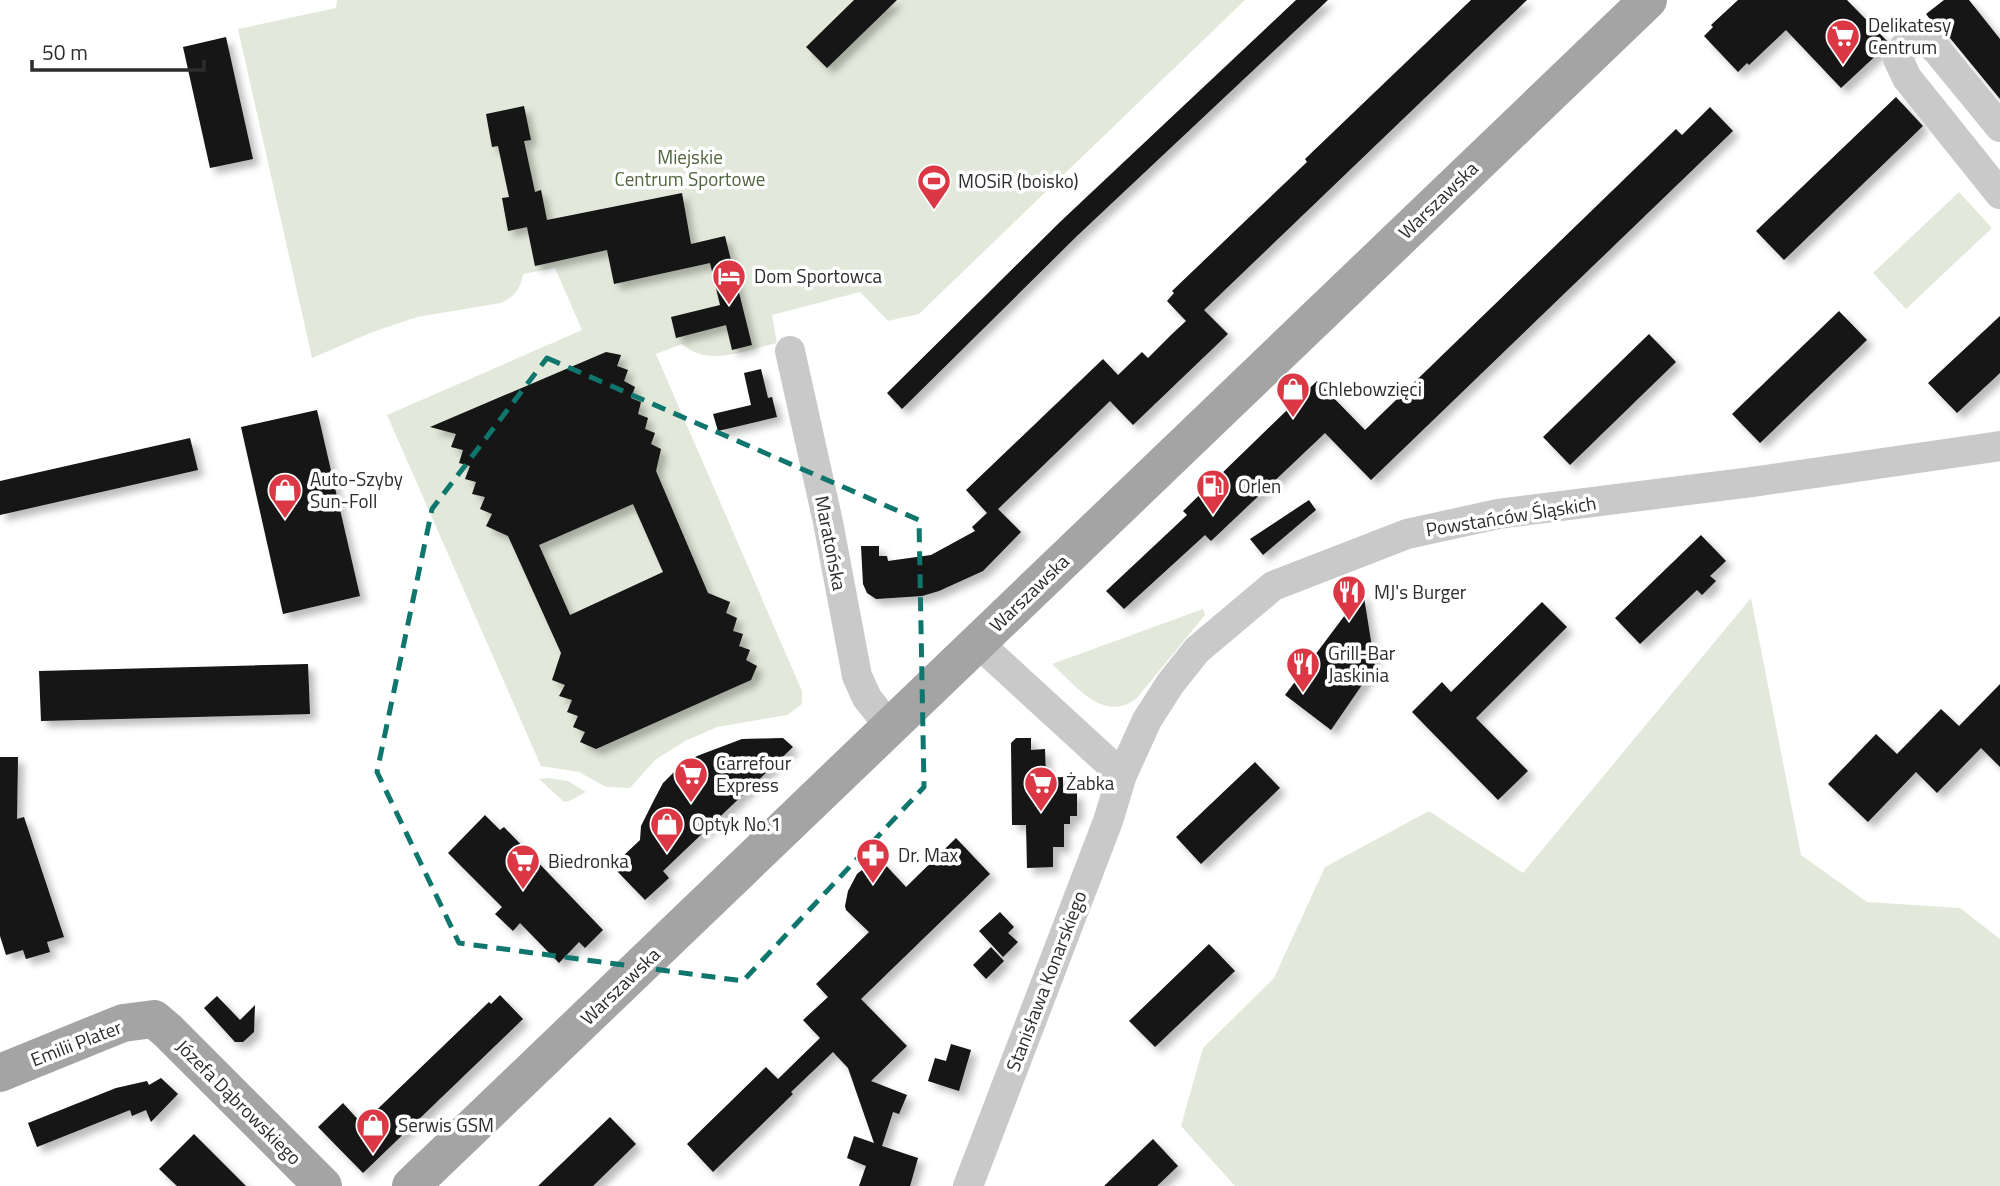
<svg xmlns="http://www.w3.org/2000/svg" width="2000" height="1186" font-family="'Titillium Web',sans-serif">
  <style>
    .green { fill: #e3e9da }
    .building { fill: #131313; fill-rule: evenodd; filter: url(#shadow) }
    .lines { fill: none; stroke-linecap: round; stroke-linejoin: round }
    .minor { stroke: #c9c9c9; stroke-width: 30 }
    .major { stroke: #a4a4a4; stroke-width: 38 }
    .marked { fill: none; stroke: #0f766e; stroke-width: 5; stroke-dasharray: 14 9; stroke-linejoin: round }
    .labels { text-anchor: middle; stroke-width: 7; stroke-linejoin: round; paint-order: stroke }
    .poi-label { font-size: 19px; fill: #2c2c2c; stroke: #fff; text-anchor: start }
    .park-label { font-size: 19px; fill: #50653d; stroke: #fff }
    .street-label { font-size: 19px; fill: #2c2c2c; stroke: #fff }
  </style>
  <defs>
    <filter id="shadow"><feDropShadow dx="6" dy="6" stdDeviation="3.5" flood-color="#0004"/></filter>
  </defs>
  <rect width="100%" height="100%" fill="#fff"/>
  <path class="green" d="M337,0H1245L919,314L888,321L860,292L772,315L777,343C746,350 709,368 682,344L656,354L802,691V704L787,715L717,727L685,741L655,760L630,788L606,787L579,772L541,766L387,415L582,330L555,268L523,274C521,289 514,297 501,303L417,317L370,333L312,358L238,29L336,8Z
    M1959,192L1992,228L1906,309L1873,273Z
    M1751,598L1801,855L1867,902L1960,908L2000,939V1186H1235L1181,1126L1203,1048L1274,978L1325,867L1429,811L1523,873Z
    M1203,609L1205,615L1137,698C1104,724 1076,686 1052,664Z
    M548,778L568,781L586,792L569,801L564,802L539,779Z"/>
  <path class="building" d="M854,0H897L827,68L806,47Z
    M1296,0H1328L1078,235L902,409L887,393L1060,222Z
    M1471,0H1527L1204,310L1228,334L1133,425L1110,401L998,509L1021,532L983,571L939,591L922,596L876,599L867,593L863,584L861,546H879V556H887L888,561L931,555L975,531L972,527L987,513L966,490L1103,359L1118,375L1142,352L1148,358L1172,334L1186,321L1167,301L1174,293L1172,291L1307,162L1305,159Z
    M1738,0H1847L1887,41L1883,49L1841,88L1786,30L1749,65L1747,63L1738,72L1704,36L1713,27L1711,25Z
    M1944,0H1969L2000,39V99L1950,38L1937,28L1926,14Z
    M226,37L253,159L210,168L183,47Z
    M1896,97L1923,126L1784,260L1756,231Z
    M524,106L531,140L524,141L535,192L541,190L547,220L682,193L691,244L725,236L752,345L732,350L726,325L676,338L671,317L720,305L710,263L614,284L607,250L535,266L527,227L508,231L502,198L509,197L498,146L492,147L486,114Z
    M1710,107L1733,131L1371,480L1325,433L1211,541L1205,535L1124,609L1106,591L1187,515L1183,511L1317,381L1365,430L1676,129L1682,135Z
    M1839,311L1867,340L1760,443L1732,414Z
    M2000,316V373L1957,413L1928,383Z
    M1649,334L1676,362L1570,465L1543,437Z
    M606,352L621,355L617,366L628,370L624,381L635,387L631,398L641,402L638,414L648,418L645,429L655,433L651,444L661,449L656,471L708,593L730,602L726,613L737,618L733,631L743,634L739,646L750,650L746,660L757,666L751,680L596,749L580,742L585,732L573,727L578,716L567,712L572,700L559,696L565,685L552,680L561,653L508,536L486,526L492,514L480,509L485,497L472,494L476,482L465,479L470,466L459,463L463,450L451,447L456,434L430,427ZM633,504L663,572L570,615L539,545Z
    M761,369L768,398L772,397L777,417L718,431L713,414L751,405L744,373Z
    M317,410L360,596L283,614L241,427Z
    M190,438L198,470L0,515V481Z
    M1309,500L1316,510L1263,555L1250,539Z
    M1701,535L1726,561L1710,576L1716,581L1702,595L1697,590L1640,644L1615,618Z
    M1363,591L1375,666L1331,730L1285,695Z
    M1542,602L1567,627L1476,718L1528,771L1498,800L1412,712L1442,682L1451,692Z
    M308,664L310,714L41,721L39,671Z
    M2000,684V767L1981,748L1937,793L1916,772L1868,822L1828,784L1876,734L1897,754L1941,709L1959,726Z
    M783,738L793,747L663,871L669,878L645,900L616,870L624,861L621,858L640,840L641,826L654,800L663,783L674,772L697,756L742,739Z
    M1016,738H1031V750L1045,749L1046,778L1063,777V793H1077V816H1070V824H1064V847H1053V867L1027,868L1026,825H1012L1011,743Z
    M0,757H18L17,819L24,817L64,937L47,942L50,952L26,959L23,950L6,955L0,936Z
    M1255,762L1280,788L1201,864L1176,837Z
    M485,815L500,830L504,827L603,930L585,948L579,942L559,963L520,923L513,931L495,914L502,907L448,853Z
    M956,838L990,874L861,999L907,1046L871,1081L907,1095L899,1114L893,1112L882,1146L918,1158L910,1186H859L866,1166L847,1158L854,1136L874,1143L848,1068L833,1052L791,1092L793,1094L713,1172L687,1144L766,1067L778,1079L820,1038L803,1020L828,997L816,984L869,932L846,910L845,906L848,891L857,874L878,857L906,887Z
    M1000,912L1014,927L1008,933L1018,942L1003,957L979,931Z
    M1209,944L1235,971L1155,1047L1129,1021Z
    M991,947L1004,961L986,979L973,965Z
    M500,995L523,1019L363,1173L318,1127L343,1103L362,1124L489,1002L491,1004Z
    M217,996L240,1020L255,1005L254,1032L243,1042H235L204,1008Z
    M951,1044L971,1050L959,1091L928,1081L935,1058L946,1061Z
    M161,1078L178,1094L151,1122L146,1110L132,1116L130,1110L37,1147L28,1123L116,1088L147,1081L149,1085Z
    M610,1117L636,1144L593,1186H538Z
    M194,1134L246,1186H177L159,1169Z
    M1153,1139L1178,1166L1157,1186H1104Z"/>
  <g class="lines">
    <path class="minor" d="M2000,127L1936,49L1925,41C1912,42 1901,44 1898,59L1907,78L2000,194
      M790,351L828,522L857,676L867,698L890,727
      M978,643L1122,775
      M968,1186L1108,821L1122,775L1147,720L1170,684L1197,650L1273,586L1407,534L1498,514L1752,482L2000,446"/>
    <path class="major" d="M0,1073L123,1023L154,1019L168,1031L323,1186
      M411,1186L1648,0"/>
  </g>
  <path class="marked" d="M547,358L919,520L924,787L743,981L459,943L377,772L432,509Z"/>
  <defs>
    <g id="supermarket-pin" transform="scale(1.75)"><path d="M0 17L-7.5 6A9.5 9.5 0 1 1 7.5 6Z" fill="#db3744" stroke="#fff"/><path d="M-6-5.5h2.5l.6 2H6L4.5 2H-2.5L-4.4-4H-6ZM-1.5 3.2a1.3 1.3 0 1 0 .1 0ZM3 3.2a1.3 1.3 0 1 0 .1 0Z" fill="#fff"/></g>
    <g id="stadium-pin" transform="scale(1.75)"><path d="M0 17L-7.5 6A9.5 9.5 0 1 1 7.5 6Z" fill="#db3744" stroke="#fff"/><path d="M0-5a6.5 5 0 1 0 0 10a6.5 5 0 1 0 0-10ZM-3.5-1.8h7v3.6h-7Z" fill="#fff"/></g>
    <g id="hotel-pin" transform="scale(1.75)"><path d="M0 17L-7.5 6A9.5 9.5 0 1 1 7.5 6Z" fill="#db3744" stroke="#fff"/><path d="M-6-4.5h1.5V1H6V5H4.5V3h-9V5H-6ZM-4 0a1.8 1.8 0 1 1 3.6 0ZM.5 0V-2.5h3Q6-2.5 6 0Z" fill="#fff"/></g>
    <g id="shop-pin" transform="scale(1.75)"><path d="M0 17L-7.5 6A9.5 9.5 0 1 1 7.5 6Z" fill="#db3744" stroke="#fff"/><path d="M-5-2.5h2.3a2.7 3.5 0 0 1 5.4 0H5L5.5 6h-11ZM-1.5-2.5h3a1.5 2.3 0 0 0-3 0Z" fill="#fff"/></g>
    <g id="fuel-pin" transform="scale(1.75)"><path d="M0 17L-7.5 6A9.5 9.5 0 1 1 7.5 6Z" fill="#db3744" stroke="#fff"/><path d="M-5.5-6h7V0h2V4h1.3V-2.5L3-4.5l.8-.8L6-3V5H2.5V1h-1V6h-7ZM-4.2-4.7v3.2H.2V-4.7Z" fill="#fff"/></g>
    <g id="restaurant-pin" transform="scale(1.75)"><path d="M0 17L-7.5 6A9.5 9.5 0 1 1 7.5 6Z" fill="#db3744" stroke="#fff"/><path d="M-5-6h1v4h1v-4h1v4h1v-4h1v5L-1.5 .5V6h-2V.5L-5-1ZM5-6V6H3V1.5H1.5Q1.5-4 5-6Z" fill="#fff"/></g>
    <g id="pharmacy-pin" transform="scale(1.75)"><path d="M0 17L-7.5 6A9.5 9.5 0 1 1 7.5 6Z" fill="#db3744" stroke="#fff"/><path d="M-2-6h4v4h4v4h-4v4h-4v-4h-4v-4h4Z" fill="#fff"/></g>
  </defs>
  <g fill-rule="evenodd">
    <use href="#supermarket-pin" x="1843" y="36"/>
    <use href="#stadium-pin" x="934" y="181"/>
    <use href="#hotel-pin" x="729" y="276"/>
    <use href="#shop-pin" x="1293" y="389"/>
    <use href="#fuel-pin" x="1213" y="486"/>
    <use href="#shop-pin" x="285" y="490"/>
    <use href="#restaurant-pin" x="1349" y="592"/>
    <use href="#restaurant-pin" x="1303" y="664"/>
    <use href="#supermarket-pin" x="691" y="774"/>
    <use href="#supermarket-pin" x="1041" y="783"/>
    <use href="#shop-pin" x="667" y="824"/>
    <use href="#pharmacy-pin" x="873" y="855"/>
    <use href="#supermarket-pin" x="523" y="861"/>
    <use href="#shop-pin" x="373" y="1125"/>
  </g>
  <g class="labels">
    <g class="poi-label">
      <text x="1868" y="32">Delikatesy<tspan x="1868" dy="22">Centrum</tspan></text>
      <text x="958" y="188">MOSiR (boisko)</text>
      <text x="754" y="283">Dom Sportowca</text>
      <text x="1318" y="396">Chlebowzięci</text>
      <text x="310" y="486">Auto-Szyby<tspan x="310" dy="22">Sun-Foll</tspan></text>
      <text x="1238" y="493">Orlen</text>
      <text x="1374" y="599">MJ's Burger</text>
      <text x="1328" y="660">Grill-Bar<tspan x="1328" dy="22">Jaskinia</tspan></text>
      <text x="716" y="770">Carrefour<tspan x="716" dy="22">Express</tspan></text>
      <text x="1066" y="790">Żabka</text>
      <text x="692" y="831">Optyk No.1</text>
      <text x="898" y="862">Dr. Max</text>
      <text x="548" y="868">Biedronka</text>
      <text x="398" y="1132">Serwis GSM</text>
    </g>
    <g class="park-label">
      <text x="690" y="164">Miejskie<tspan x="690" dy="22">Centrum Sportowe</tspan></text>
    </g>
    <g class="street-label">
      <text transform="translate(1438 200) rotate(-44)" y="7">Warszawska</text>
      <text transform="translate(1511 516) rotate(-9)" y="7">Powstańców Śląskich</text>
      <text transform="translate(831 543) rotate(79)" y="7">Maratońska</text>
      <text transform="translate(1029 593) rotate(-44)" y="7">Warszawska</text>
      <text transform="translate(1046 981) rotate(-69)" y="7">Stanisława Konarskiego</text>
      <text transform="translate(620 986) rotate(-44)" y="7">Warszawska</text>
      <text transform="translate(76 1043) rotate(-21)" y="7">Emilii Plater</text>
      <text transform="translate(239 1102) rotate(45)" y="7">Józefa Dąbrowskiego</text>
    </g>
  </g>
  <path d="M32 60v10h172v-10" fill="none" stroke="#2c2c2c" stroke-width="3.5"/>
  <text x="42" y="60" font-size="21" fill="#2c2c2c" stroke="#ffffff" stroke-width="5" paint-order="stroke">50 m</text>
</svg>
